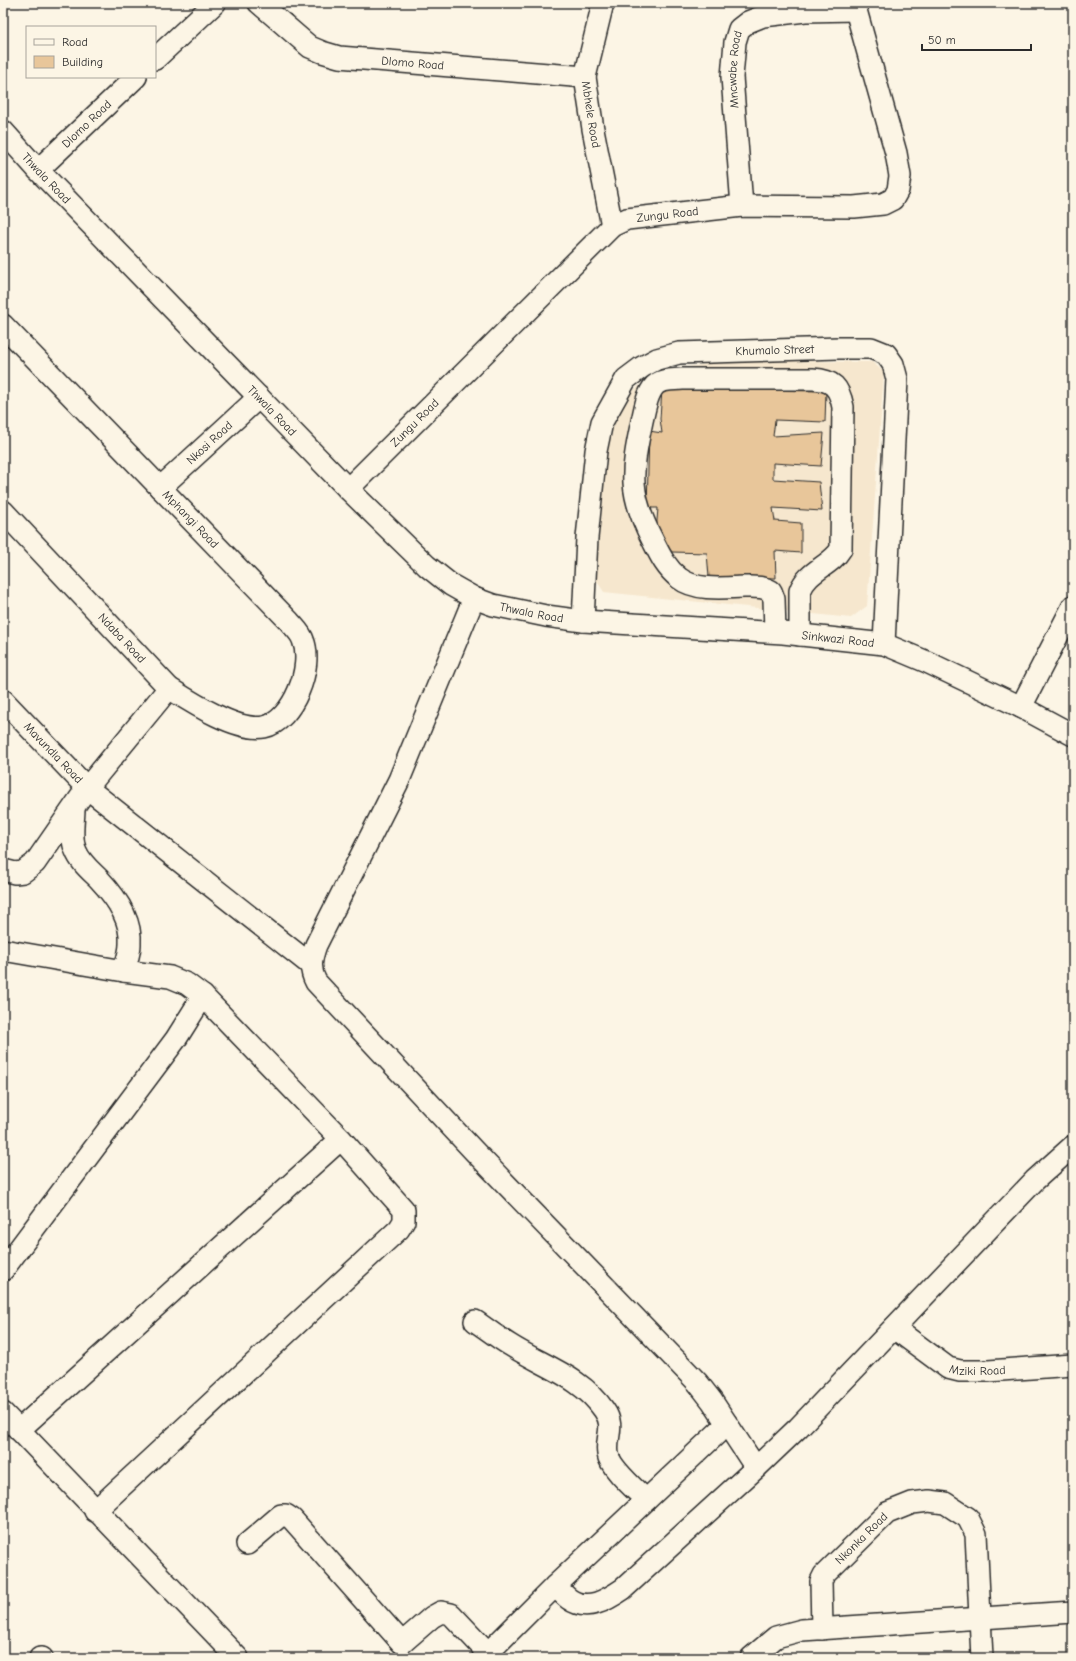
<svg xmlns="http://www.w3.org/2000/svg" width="1076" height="1661" font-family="'Comic Neue',sans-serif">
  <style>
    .built { fill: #f6e7ce }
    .building { fill: #e8c69a; stroke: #2b2b2b }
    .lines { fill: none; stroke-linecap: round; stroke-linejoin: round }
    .minor-casing { stroke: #2b2b2b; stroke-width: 24 }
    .minor { stroke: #fcf5e5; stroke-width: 21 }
    .labels { text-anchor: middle; stroke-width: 4; stroke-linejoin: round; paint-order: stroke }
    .street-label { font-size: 12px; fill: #2b2b2b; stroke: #fcf5e5 }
  </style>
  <rect width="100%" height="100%" fill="#fcf5e5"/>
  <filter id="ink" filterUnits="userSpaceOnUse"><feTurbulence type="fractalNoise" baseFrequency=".025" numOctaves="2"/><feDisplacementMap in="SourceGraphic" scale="8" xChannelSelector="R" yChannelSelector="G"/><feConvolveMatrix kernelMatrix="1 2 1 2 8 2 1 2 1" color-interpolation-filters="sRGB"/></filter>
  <g filter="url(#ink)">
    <path class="built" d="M795,361L872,362L884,372L867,606L851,618L604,592L595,578L610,419L618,406L630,393L656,373L674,369L722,362Z"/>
    <path class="building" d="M662,389L826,391L825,422L775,420L773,436L824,433L821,466L773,463V479L819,482L822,511L773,508L775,521L801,523V553L775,551L776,578L709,577L707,553L672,552L656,533L658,508H647L649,431L662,433L660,419Z"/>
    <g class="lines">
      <g class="minor-casing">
        <g id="minor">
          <path id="s1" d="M259,3L310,47L322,52L339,57L585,77"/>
          <path id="s2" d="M603,3L585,77L593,129L612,226"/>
          <path d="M155,59L215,3"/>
          <path id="s3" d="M3,131L38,170L348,489L427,566L451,585L474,598L493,605L546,616L583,621L783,633L884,644L927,662L1021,707L1073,735"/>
          <path id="s4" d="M38,170L136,77"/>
          <path id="s5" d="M742,206L732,77L735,42L739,29L748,22L763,16L805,11L856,10"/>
          <path id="s6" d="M3,325L289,621C293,626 301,633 303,640C314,666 293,721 264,727C237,732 191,702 169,688L3,511"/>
          <path id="s7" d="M160,488L259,397"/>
          <path id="s8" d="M348,489L612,226L627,219L742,206L854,207L883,204L893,199L898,190L900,176L896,153L854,3"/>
          <path d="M474,598L399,780L316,945C311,959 309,969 316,982L474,1151L698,1383L712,1401L756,1468"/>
          <path id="s9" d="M583,621L587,538L596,451L602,422L626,379L642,367L657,359L679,353L839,348H871L886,354L893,364L897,379L884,644"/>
          <path d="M775,632L774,599L771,591C763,586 753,587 744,587C724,588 695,591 679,578C666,568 660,555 653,541C628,493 631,473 642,421C645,409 647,390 658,383C665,379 674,380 682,379H813C833,380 839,387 843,407L841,549C831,566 807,571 800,591V635"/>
          <path id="s10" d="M3,700L87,788L311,965"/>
          <path d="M1021,707L1073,606"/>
          <path d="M74,808C74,821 70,839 76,851C80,862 91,871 99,879C115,896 132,920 130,944C130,953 126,963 124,971"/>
          <path d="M3,870L15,873L23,872L35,863L87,788L169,688"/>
          <path d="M3,950L124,971L170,977L187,984L203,996L341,1139L19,1430"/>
          <path d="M3,1270L176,1039L203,996"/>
          <path d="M475,1321C487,1329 498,1338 510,1345C543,1366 582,1377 604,1410C616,1427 605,1437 608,1454C610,1468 636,1490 646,1500"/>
          <path id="s11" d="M894,1328L948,1368L960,1371H988L1073,1365"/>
          <path d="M3,1413L238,1658"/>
          <path d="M95,1511L399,1229L404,1221V1210L341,1139"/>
          <path d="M247,1544L281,1515H286L292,1519L402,1643L432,1617L441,1612L451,1614L488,1653"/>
          <path d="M555,1586C559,1590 564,1595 569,1599C587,1612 607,1600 623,1589L756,1468L798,1428L1035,1180L1073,1146"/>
          <path id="s12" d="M822,1629L821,1581L824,1575L887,1513L912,1503L929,1501L945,1503L968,1518L976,1534L982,1658"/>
          <path d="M40,1658H42"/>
          <path d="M483,1658L555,1586L727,1424"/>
          <path d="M751,1658L776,1637L802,1630L1073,1612"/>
        </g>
      </g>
      <use href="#minor" class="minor"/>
    </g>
  </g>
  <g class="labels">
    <g class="street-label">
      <text dy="4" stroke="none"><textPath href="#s1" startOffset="172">Dlomo Road</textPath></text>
      <text dy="4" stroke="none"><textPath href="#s5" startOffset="137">Mncwabe Road</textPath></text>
      <text dy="4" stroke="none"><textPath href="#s2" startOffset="114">Mbhele Road</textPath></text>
      <text dy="4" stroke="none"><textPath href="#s4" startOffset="67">Dlomo Road</textPath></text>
      <text dy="4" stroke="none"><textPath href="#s3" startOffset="64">Thwala Road</textPath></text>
      <text dy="4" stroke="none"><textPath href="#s8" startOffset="430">Zungu Road</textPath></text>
      <text dy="4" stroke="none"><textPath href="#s9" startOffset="405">Khumalo Street</textPath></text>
      <text dy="4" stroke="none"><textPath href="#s3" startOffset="388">Thwala Road</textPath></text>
      <text dy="4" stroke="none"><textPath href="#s8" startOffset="94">Zungu Road</textPath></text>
      <text dy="4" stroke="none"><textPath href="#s7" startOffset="67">Nkosi Road</textPath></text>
      <text dy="4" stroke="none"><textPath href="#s6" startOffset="270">Mphangi Road</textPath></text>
      <text dy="4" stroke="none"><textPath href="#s3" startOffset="724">Thwala Road</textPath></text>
      <text transform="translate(122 638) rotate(47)" y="4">Ndaba Road</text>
      <text dy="4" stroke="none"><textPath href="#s3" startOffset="1032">Sinkwazi Road</textPath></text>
      <text dy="4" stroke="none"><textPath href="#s10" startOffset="73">Mavundla Road</textPath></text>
      <text dy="4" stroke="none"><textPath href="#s11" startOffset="97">Mziki Road</textPath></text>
      <text dy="4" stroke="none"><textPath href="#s12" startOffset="107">Nkonka Road</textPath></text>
    </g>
  </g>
  <rect width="1076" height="1661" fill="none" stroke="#fcf5e5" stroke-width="16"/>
  <rect x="8" y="8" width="1060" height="1645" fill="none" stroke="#2b2b2b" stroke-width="1.5" filter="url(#ink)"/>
  <rect x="26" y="26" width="130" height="52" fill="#fcf5e5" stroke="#a8a49b"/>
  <rect x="34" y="39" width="20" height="6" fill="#fcf5e5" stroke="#a8a49b"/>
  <text x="62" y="46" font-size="12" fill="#2b2b2b">Road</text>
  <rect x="34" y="56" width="20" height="12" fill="#e8c69a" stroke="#a8a49b"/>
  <text x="62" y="66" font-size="12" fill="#2b2b2b">Building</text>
  <path d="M922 44v6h109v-6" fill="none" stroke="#2b2b2b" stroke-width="2"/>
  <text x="928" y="44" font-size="12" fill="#2b2b2b" stroke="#fcf5e5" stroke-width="3" paint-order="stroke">50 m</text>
</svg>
